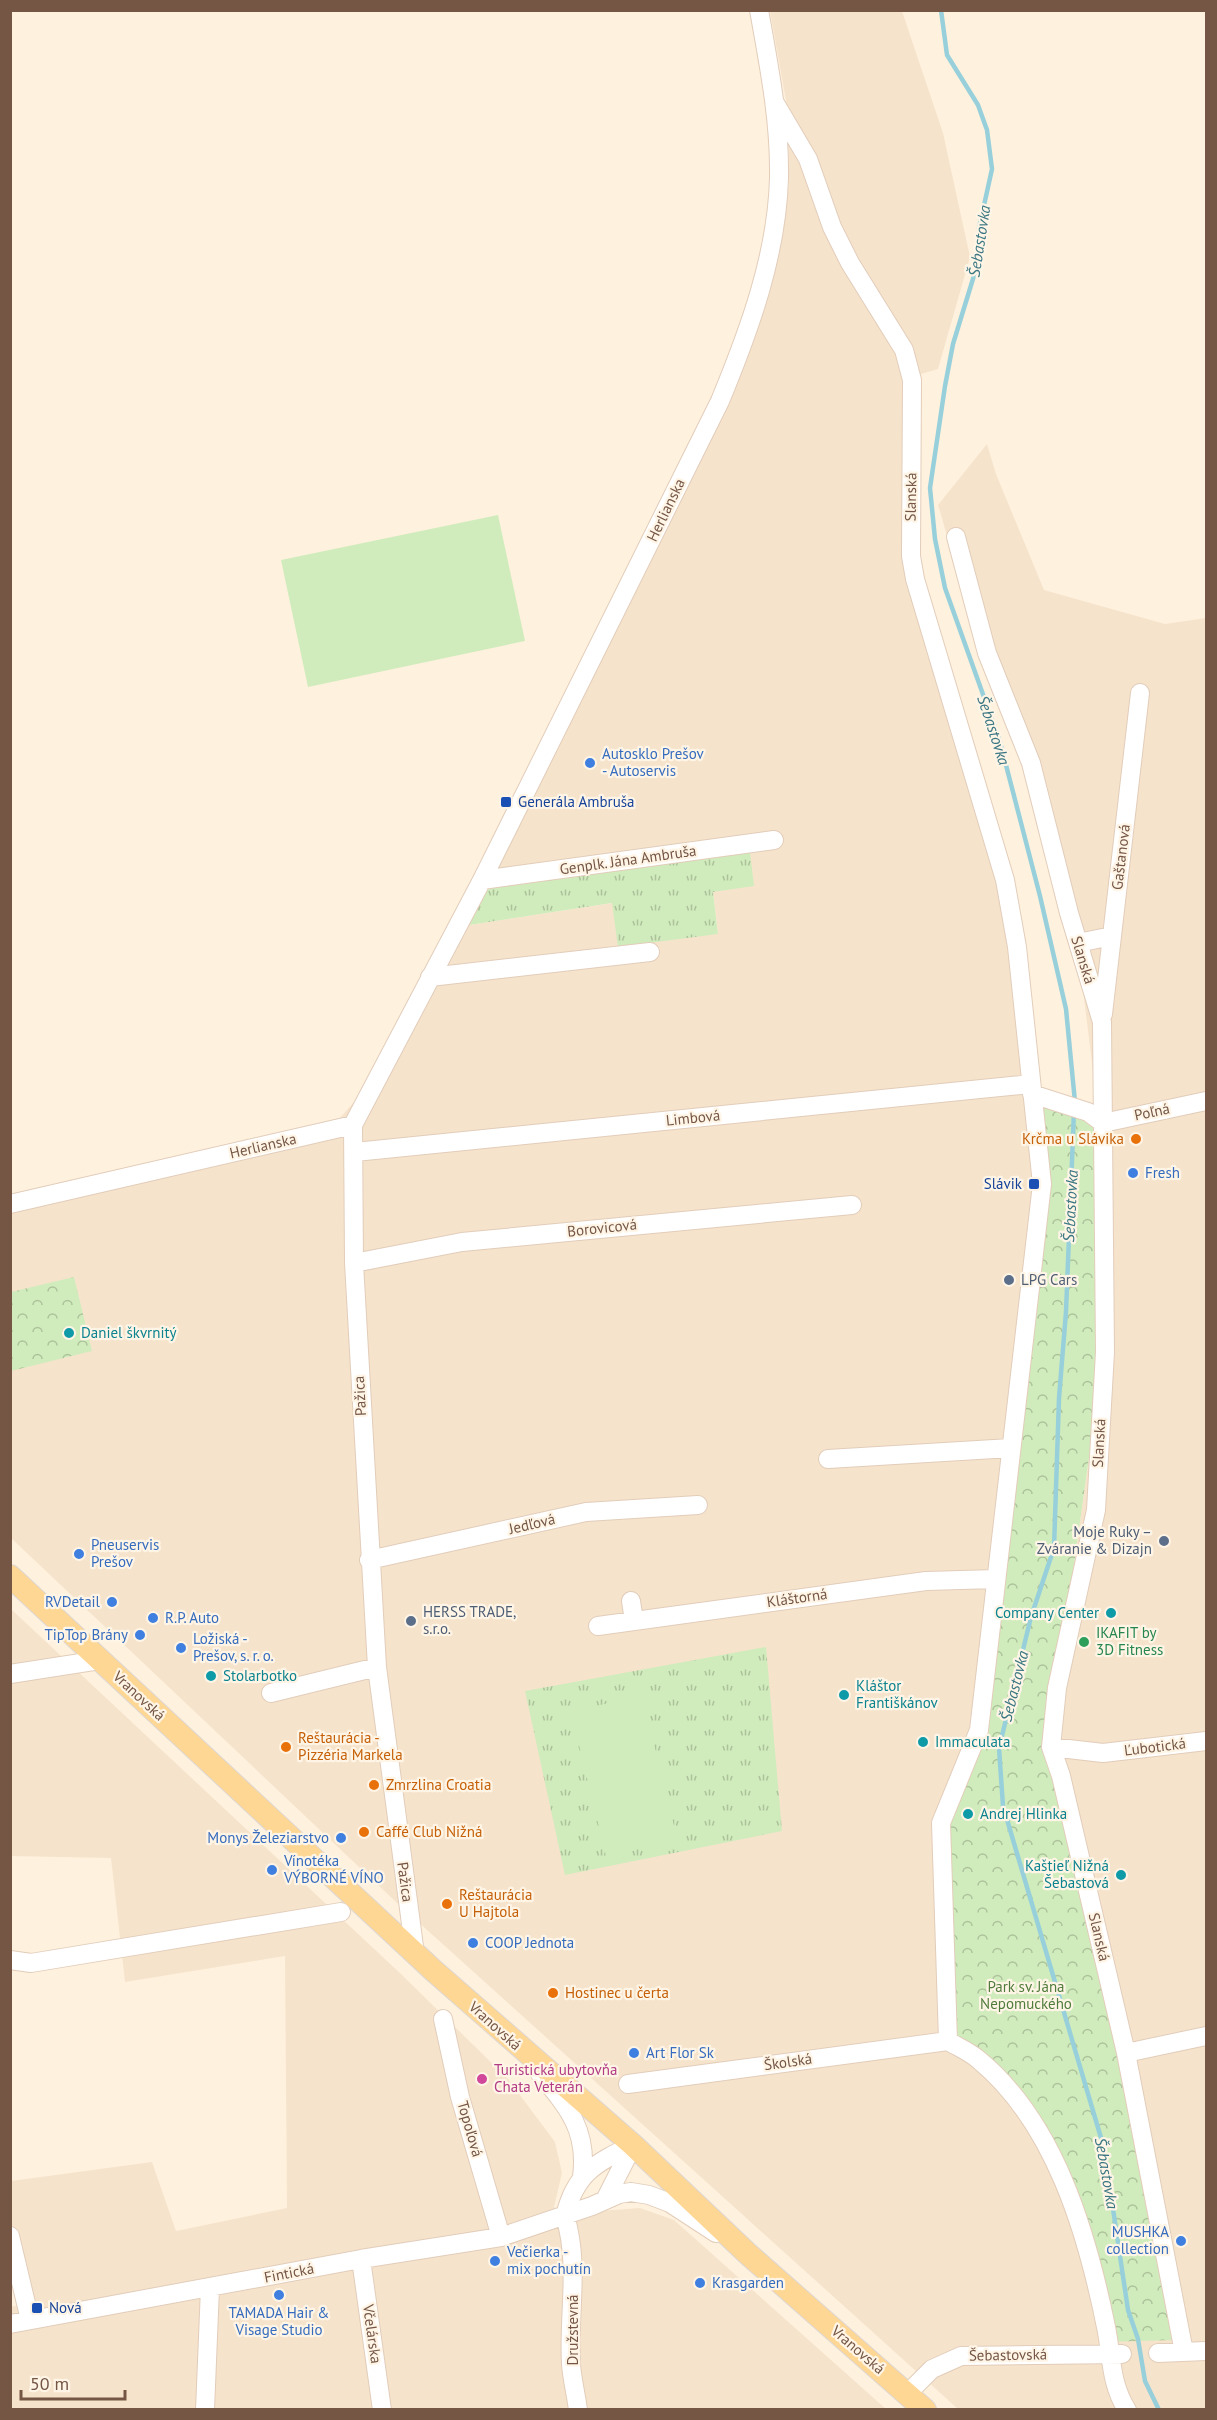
<svg xmlns="http://www.w3.org/2000/svg" width="1217" height="2420" font-family="'PT Sans',sans-serif">
  <style>
    .residential { fill: #f6e3cc; fill-rule: evenodd }
    .grass { fill: url(#grass-tufts) }
    .forest { fill: url(#forest-crowns) }
    .pitch { fill: #d0ecbc }
    .lines { fill: none; stroke-linecap: round; stroke-linejoin: round }
    .stream { stroke: #97d0db; stroke-width: 4.5 }
    .minor-casing { stroke: #e2cdba; stroke-width: 20 }
    .major-casing { stroke: #ded6d2; stroke-width: 24 }
    .minor { stroke: #fff; stroke-width: 18 }
    .major { stroke: #ffd794; stroke-width: 22 }
    .shop-dot { fill: #3f7fe0; stroke: #fff5e6; stroke-width: 2 }
    .transit-dot { fill: #1a4fb4; stroke: #fff5e6; stroke-width: 2 }
    .food-dot { fill: #e8710a; stroke: #fff5e6; stroke-width: 2 }
    .service-dot { fill: #5c6f8a; stroke: #fff5e6; stroke-width: 2 }
    .culture-dot { fill: #0f9aa8; stroke: #fff5e6; stroke-width: 2 }
    .leisure-dot { fill: #2e9e5b; stroke: #fff5e6; stroke-width: 2 }
    .hotel-dot { fill: #d1479c; stroke: #fff5e6; stroke-width: 2 }
    .labels { text-anchor: middle; stroke-width: 4.5; stroke-linejoin: round; paint-order: stroke }
    .street-label { font-size: 15px; fill: #755645; stroke: #fff5e6 }
    .shop-label { font-size: 15px; fill: #366cbe; stroke: #fff5e6; text-anchor: start }
    .transit-label { font-size: 15px; fill: #164399; stroke: #fff5e6; text-anchor: start }
    .food-label { font-size: 15px; fill: #c56008; stroke: #fff5e6; text-anchor: start }
    .service-label { font-size: 15px; fill: #4e5e75; stroke: #fff5e6; text-anchor: start }
    .culture-label { font-size: 15px; fill: #0d838f; stroke: #fff5e6; text-anchor: start }
    .leisure-label { font-size: 15px; fill: #27864d; stroke: #fff5e6; text-anchor: start }
    .park-label { font-size: 15px; fill: #4f7c3c; stroke: #fff5e6 }
    .hotel-label { font-size: 15px; fill: #b23c85; stroke: #fff5e6; text-anchor: start }
    .water-label { font-size: 16px; font-style: italic; fill: #3b7783; stroke: #fff5e6 }
  </style>
  <defs>
    <pattern id="grass-tufts" width="24" height="20" patternUnits="userSpaceOnUse" patternTransform="scale(1.5)"><rect width="24" height="20" fill="#d0ecbc"/><path d="M3 7l-1-3M5 7V3M7 7l1-3M15 17l-1-3M17 17v-4M19 17l1-3" fill="none" stroke="#adc29b"/></pattern>
    <pattern id="forest-crowns" width="20" height="18" patternUnits="userSpaceOnUse" patternTransform="scale(1.5)"><rect width="20" height="18" fill="#d0ecbc"/><path d="M2 6a3 3 0 1 1 6 0M12 15a3 3 0 1 1 6 0" fill="none" stroke="#adc29b"/></pattern>
  </defs>
  <rect width="100%" height="100%" fill="#fef1de"/>
  <path class="residential" d="M770,11H902L943,133L970,257L938,369L908,378L911,576L1011,912L1032,1097L1049,1743L1099,1386V1119L1081,974L1021,756L989,679L938,505L987,444L996,474L1044,590L1165,624L1206,618V2409H958L395,1901L11,1538L10,1199L339,1119L369,1085L450,928L613,903L718,933L713,891L469,887L764,302L789,185L788,112ZM766,1647L566,1875L556,1828Z
    M11,1609L401,1974L508,2079L555,2142L562,2173L554,2207L558,2214L640,2208L674,2220L886,2409H11L10,2307L24,2304L11,2247V2181L152,2162L176,2231L287,2208L285,1956L125,1982L111,1858L11,1856Z"/>
  <path class="grass" d="M750,852L754,886L713,892L718,934L618,947L612,903L450,928L469,887Z
    M766,1647L782,1831L565,1875L525,1691Z"/>
  <path class="forest" d="M1032,1097L1099,1119V1386L1049,1743L1108,1978L1173,2340L1105,2342L1103,2317L1045,2145L1013,2098L943,2038L939,1854L979,1730L1034,1252Z
    M74,1277L92,1351L11,1371V1292Z"/>
  <path class="pitch" d="M498,515L525,641L308,687L281,560Z
    M642,1695L677,1838L606,1856L571,1712Z"/>
  <g class="lines">
    <path class="stream" d="M941,10L947,55L978,105L987,130L992,169L979,228L980,256L953,344L945,386L930,488L935,539L945,588L1000,742L1040,896L1066,1009L1075,1102
      M1074,1111L1066,1312L1059,1398L1054,1548L1031,1617L999,1748L1003,1806L1104,2148L1128,2310L1138,2339L1145,2381L1159,2410"/>
    <g class="minor-casing">
      <path id="minor" d="M775,103L808,159L832,227L850,263L904,350L912,380L911,556L915,579L1005,880L1017,947L1042,1184L979,1730L941,1823L948,2041C958,2047 970,2052 979,2060C1055,2123 1087,2233 1106,2327C1112,2356 1110,2383 1127,2410
        M956,537L987,653L1031,763L1069,913L1102,1022L1105,1352L1096,1510L1057,1688L1051,1747L1061,1776L1126,2053L1184,2352
        M482,880L774,840
        M1078,943L1112,936
        M430,977L650,952
        M1103,1014L1140,693
        M1032,1094L1088,1112L1103,1123L1206,1101
        M353,1125L354,1263L377,1667L415,1954
        M355,1152L1031,1084
        M10,1204L353,1125L482,880L720,401C749,331 777,255 779,178C780,121 769,66 759,10
        M354,1263L462,1242L852,1205
        M828,1459L1011,1448
        M369,1560L586,1512L698,1505
        M631,1601L634,1621
        M598,1626L926,1581L996,1579
        M10,1674L100,1660
        M271,1693L377,1667
        M1051,1747L1103,1753L1206,1741
        M10,1960L31,1963L341,1912
        M443,2019L460,2097L501,2237
        M1126,2053L1206,2036
        M540,2074C569,2108 588,2131 582,2177
        M628,2084L948,2041
        M605,2200L633,2145
        M565,2216C580,2265 568,2314 571,2364C572,2379 576,2394 578,2410
        M565,2216C575,2174 595,2163 633,2145
        M10,2236L30,2320
        M361,2259L382,2410
        M10,2324L361,2259L501,2237L592,2206L619,2194L631,2192L649,2195L670,2203L716,2233
        M1158,2353L1206,2351
        M907,2394L932,2369L961,2356L1122,2354
        M205,2410L210,2288"/>
    </g>
    <g class="major-casing">
      <path id="major" d="M10,1576L434,1971L633,2145L748,2254L925,2410"/>
    </g>
    <use href="#minor" class="minor"/>
    <use href="#major" class="major"/>
  </g>
  <g class="shop-dot">
    <circle cx="590" cy="763" r="6"/>
    <circle cx="1133" cy="1173" r="6"/>
    <circle cx="79" cy="1554" r="6"/>
    <circle cx="112" cy="1602" r="6"/>
    <circle cx="153" cy="1618" r="6"/>
    <circle cx="140" cy="1635" r="6"/>
    <circle cx="181" cy="1648" r="6"/>
    <circle cx="341" cy="1838" r="6"/>
    <circle cx="272" cy="1870" r="6"/>
    <circle cx="473" cy="1943" r="6"/>
    <circle cx="634" cy="2053" r="6"/>
    <circle cx="1181" cy="2241" r="6"/>
    <circle cx="495" cy="2261" r="6"/>
    <circle cx="700" cy="2283" r="6"/>
    <circle cx="279" cy="2295" r="6"/>
  </g>
  <g class="transit-dot">
    <rect x="500" y="796" width="12" height="12" rx="3"/>
    <rect x="1028" y="1178" width="12" height="12" rx="3"/>
    <rect x="31" y="2302" width="12" height="12" rx="3"/>
  </g>
  <g class="food-dot">
    <circle cx="1136" cy="1139" r="6"/>
    <circle cx="286" cy="1747" r="6"/>
    <circle cx="374" cy="1785" r="6"/>
    <circle cx="364" cy="1832" r="6"/>
    <circle cx="447" cy="1904" r="6"/>
    <circle cx="553" cy="1993" r="6"/>
  </g>
  <g class="service-dot">
    <circle cx="1009" cy="1280" r="6"/>
    <circle cx="1164" cy="1541" r="6"/>
    <circle cx="411" cy="1621" r="6"/>
  </g>
  <g class="culture-dot">
    <circle cx="69" cy="1333" r="6"/>
    <circle cx="1111" cy="1613" r="6"/>
    <circle cx="211" cy="1676" r="6"/>
    <circle cx="844" cy="1695" r="6"/>
    <circle cx="923" cy="1742" r="6"/>
    <circle cx="968" cy="1814" r="6"/>
    <circle cx="1121" cy="1875" r="6"/>
  </g>
  <circle class="leisure-dot" cx="1084" cy="1642" r="6"/>
  <circle class="hotel-dot" cx="482" cy="2079" r="6"/>
  <g class="labels">
    <g class="street-label">
      <text transform="translate(911 497) rotate(-89)" y="5">Slanská</text>
      <text transform="translate(666 510) rotate(-64)" y="5">Herlianska</text>
      <text transform="translate(1121 857) rotate(-83)" y="5">Gaštanová</text>
      <text transform="translate(628 860) rotate(-8)" y="5">Genplk. Jána Ambruša</text>
      <text transform="translate(1083 960) rotate(73)" y="5">Slanská</text>
      <text transform="translate(1152 1112) rotate(-12)" y="5">Poľná</text>
      <text transform="translate(693 1118) rotate(-6)" y="5">Limbová</text>
      <text transform="translate(263 1146) rotate(-13)" y="5">Herlianska</text>
      <text transform="translate(602 1228) rotate(-6)" y="5">Borovicová</text>
      <text transform="translate(360 1396) rotate(-93)" y="5">Pažica</text>
      <text transform="translate(1099 1443) rotate(-87)" y="5">Slanská</text>
      <text transform="translate(532 1524) rotate(-13)" y="5">Jedľová</text>
      <text transform="translate(797 1598) rotate(-8)" y="5">Kláštorná</text>
      <text transform="translate(139 1696) rotate(43)" y="5">Vranovská</text>
      <text transform="translate(1155 1747) rotate(-7)" y="5">Ľubotická</text>
      <text transform="translate(405 1882) rotate(82)" y="5">Pažica</text>
      <text transform="translate(1099 1937) rotate(77)" y="5">Slanská</text>
      <text transform="translate(495 2026) rotate(42)" y="5">Vranovská</text>
      <text transform="translate(788 2062) rotate(-8)" y="5">Školská</text>
      <text transform="translate(470 2129) rotate(74)" y="5">Topoľová</text>
      <text transform="translate(289 2273) rotate(-11)" y="5">Fintická</text>
      <text transform="translate(573 2330) rotate(-90)" y="5">Družstevná</text>
      <text transform="translate(372 2334) rotate(82)" y="5">Včelárska</text>
      <text transform="translate(858 2350) rotate(41)" y="5">Vranovská</text>
      <text transform="translate(1008 2355) rotate(-1)" y="5">Šebastovská</text>
    </g>
    <g class="shop-label">
      <text x="602" y="759">Autosklo Prešov<tspan x="602" dy="17">- Autoservis</tspan></text>
      <text x="1145" y="1178">Fresh</text>
      <text x="91" y="1550">Pneuservis<tspan x="91" dy="17">Prešov</tspan></text>
      <text x="100" y="1607" text-anchor="end">RVDetail</text>
      <text x="165" y="1623">R.P. Auto</text>
      <text x="128" y="1640" text-anchor="end">TipTop Brány</text>
      <text x="193" y="1644">Ložiská -<tspan x="193" dy="17">Prešov, s. r. o.</tspan></text>
      <text x="329" y="1843" text-anchor="end">Monys Železiarstvo</text>
      <text x="284" y="1866">Vínotéka<tspan x="284" dy="17">VÝBORNÉ VÍNO</tspan></text>
      <text x="485" y="1948">COOP Jednota</text>
      <text x="646" y="2058">Art Flor Sk</text>
      <text x="1169" y="2237" text-anchor="end">MUSHKA<tspan x="1169" dy="17">collection</tspan></text>
      <text x="507" y="2257">Večierka -<tspan x="507" dy="17">mix pochutín</tspan></text>
      <text x="712" y="2288">Krasgarden</text>
      <text x="279" y="2318" text-anchor="middle">TAMADA Hair &amp;<tspan x="279" dy="17">Visage Studio</tspan></text>
    </g>
    <g class="transit-label">
      <text x="518" y="807">Generála Ambruša</text>
      <text x="1022" y="1189" text-anchor="end">Slávik</text>
      <text x="49" y="2313">Nová</text>
    </g>
    <g class="food-label">
      <text x="1124" y="1144" text-anchor="end">Krčma u Slávika</text>
      <text x="298" y="1743">Reštaurácia -<tspan x="298" dy="17">Pizzéria Markela</tspan></text>
      <text x="386" y="1790">Zmrzlina Croatia</text>
      <text x="376" y="1837">Caffé Club Nižná</text>
      <text x="459" y="1900">Reštaurácia<tspan x="459" dy="17">U Hajtola</tspan></text>
      <text x="565" y="1998">Hostinec u čerta</text>
    </g>
    <g class="service-label">
      <text x="1021" y="1285">LPG Cars</text>
      <text x="1152" y="1537" text-anchor="end">Moje Ruky –<tspan x="1152" dy="17">Zváranie &amp; Dizajn</tspan></text>
      <text x="423" y="1617">HERSS TRADE,<tspan x="423" dy="17">s.r.o.</tspan></text>
    </g>
    <g class="culture-label">
      <text x="81" y="1338">Daniel škvrnitý</text>
      <text x="1099" y="1618" text-anchor="end">Company Center</text>
      <text x="223" y="1681">Stolarbotko</text>
      <text x="856" y="1691">Kláštor<tspan x="856" dy="17">Františkánov</tspan></text>
      <text x="935" y="1747">Immaculata</text>
      <text x="980" y="1819">Andrej Hlinka</text>
      <text x="1109" y="1871" text-anchor="end">Kaštieľ Nižná<tspan x="1109" dy="17">Šebastová</tspan></text>
    </g>
    <g class="leisure-label">
      <text x="1096" y="1638">IKAFIT by<tspan x="1096" dy="17">3D Fitness</tspan></text>
    </g>
    <g class="park-label">
      <text x="1026" y="1992">Park sv. Jána<tspan x="1026" dy="17">Nepomuckého</tspan></text>
    </g>
    <g class="hotel-label">
      <text x="494" y="2075">Turistická ubytovňa<tspan x="494" dy="17">Chata Veterán</tspan></text>
    </g>
    <g class="water-label">
      <text transform="translate(979 241) rotate(-81)" y="6">Šebastovka</text>
      <text transform="translate(994 730) rotate(72)" y="6">Šebastovka</text>
      <text transform="translate(1070 1206) rotate(-87)" y="6">Šebastovka</text>
      <text transform="translate(1014 1686) rotate(-76)" y="6">Šebastovka</text>
      <text transform="translate(1107 2173) rotate(80)" y="6">Šebastovka</text>
    </g>
  </g>
  <rect width="1217" height="2420" fill="none" stroke="#755645" stroke-width="24"/>
  <path d="M21 2390v9h104v-9" fill="none" stroke="#755645" stroke-width="3"/>
  <text x="30" y="2390" font-size="18" fill="#755645" stroke="#fff5e6" stroke-width="4.5" paint-order="stroke">50 m</text>
</svg>
